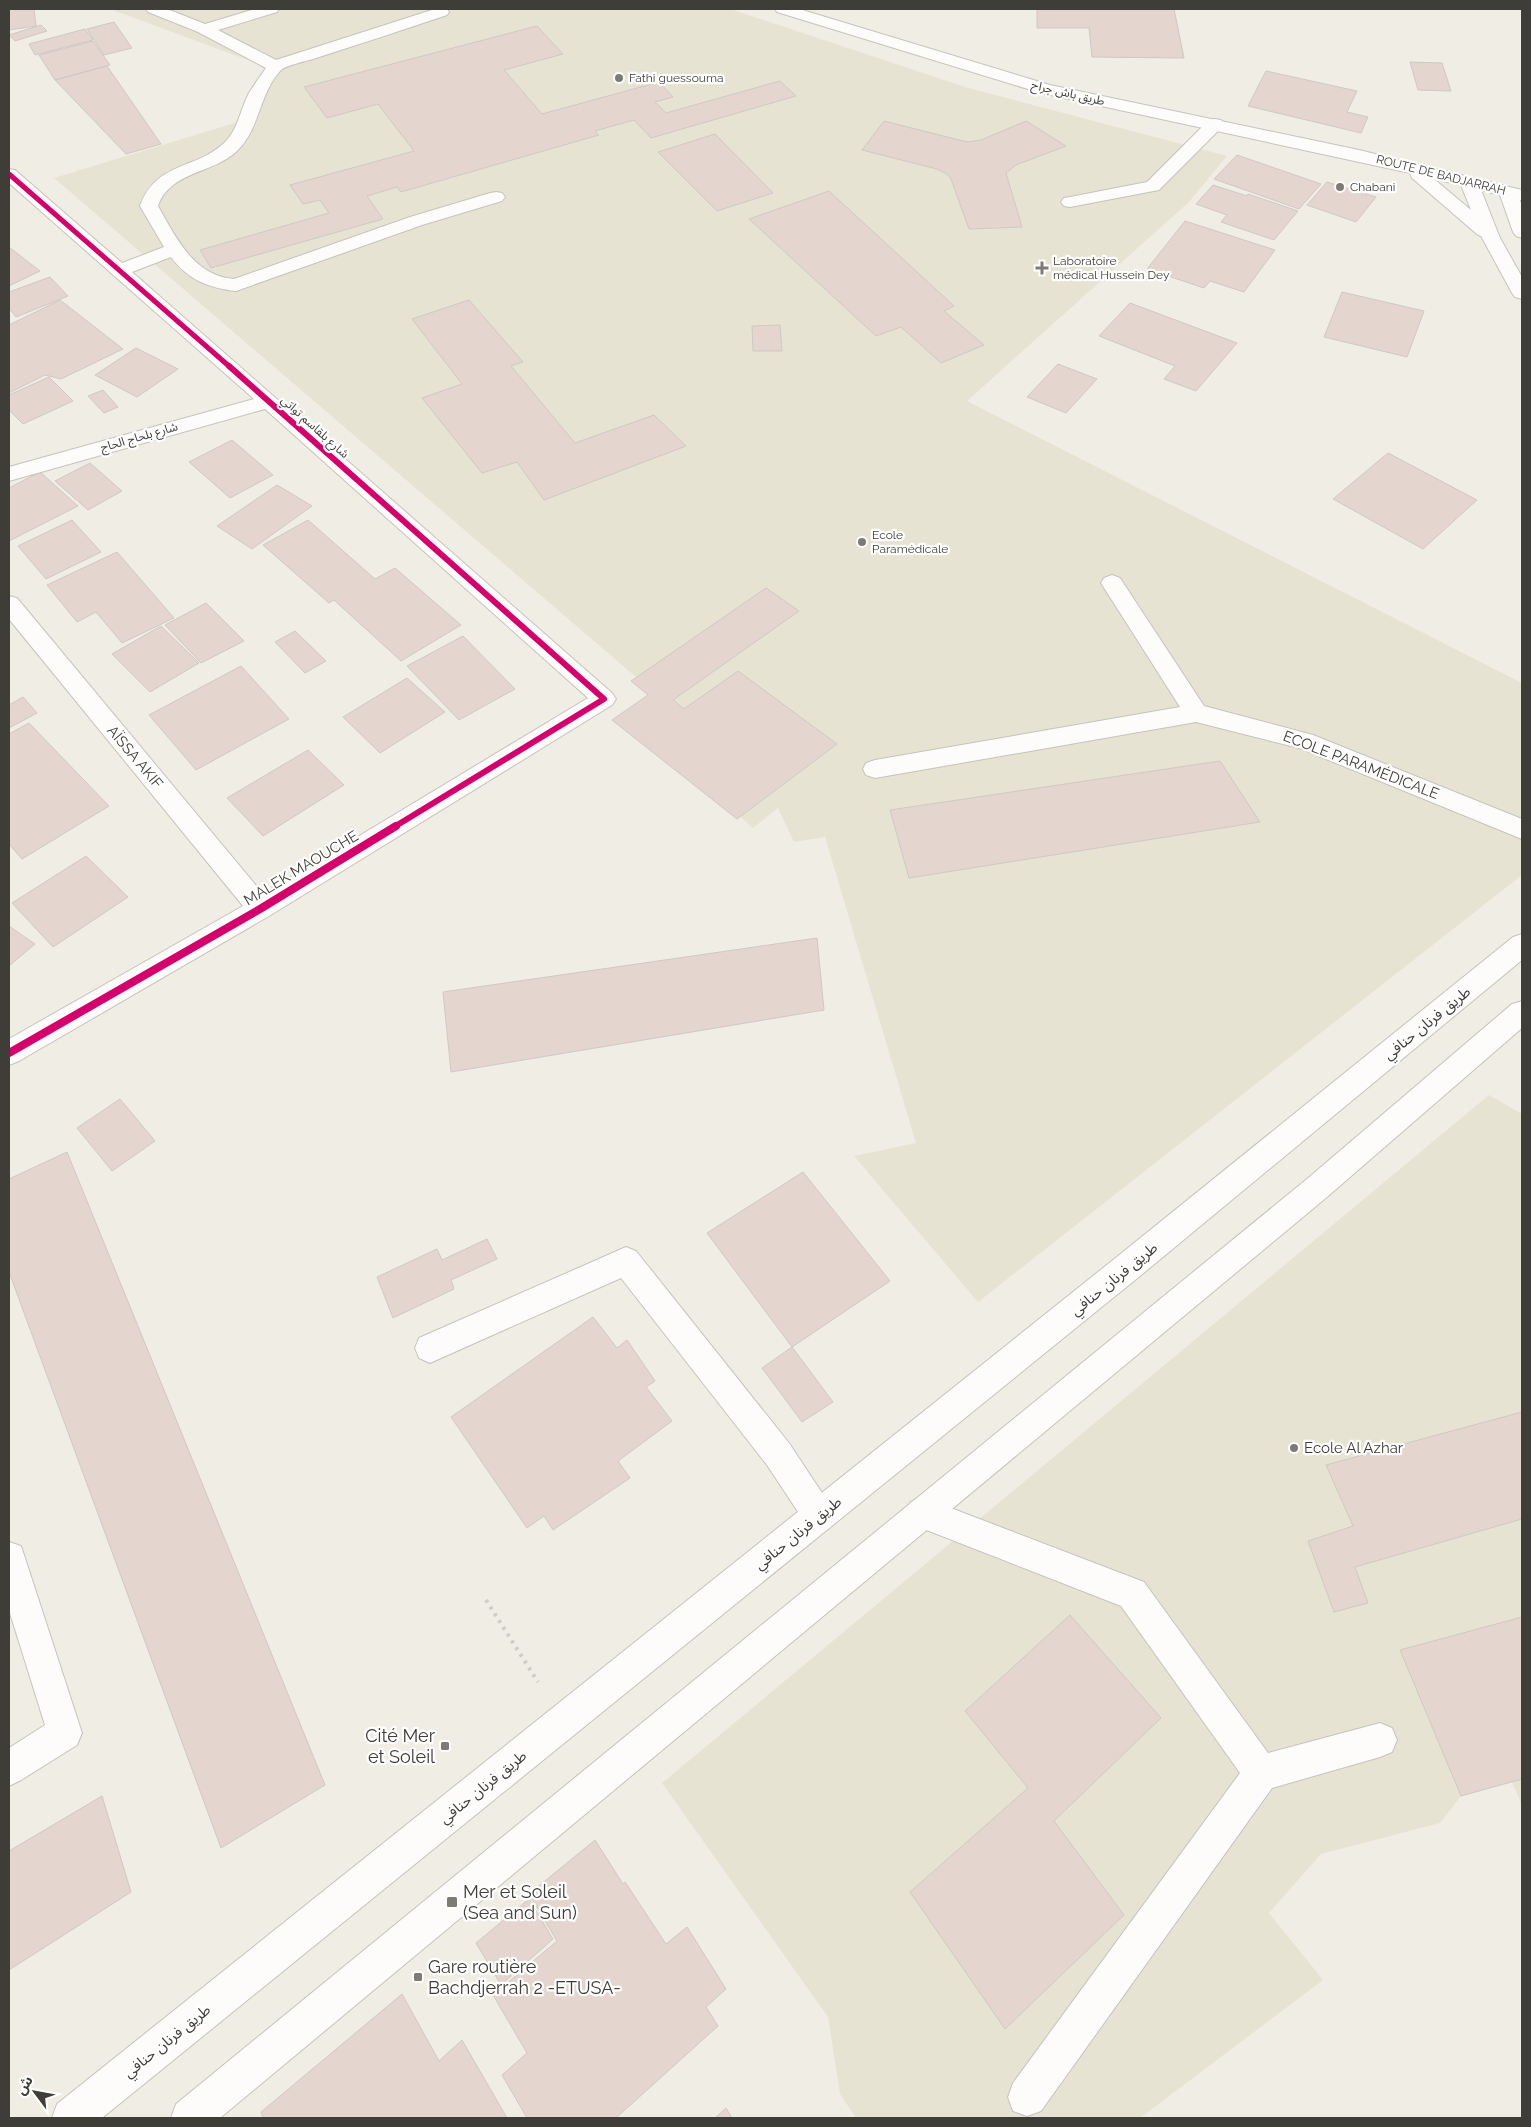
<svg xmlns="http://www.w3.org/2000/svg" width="1531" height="2127" font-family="Raleway,'Noto Sans Arabic',sans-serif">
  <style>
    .built { fill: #e7e3d3 }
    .building { fill: #e4d5cf; stroke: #cec9c5 }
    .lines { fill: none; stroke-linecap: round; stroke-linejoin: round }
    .minor-casing { stroke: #c5c3bc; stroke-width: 2 }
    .major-casing { stroke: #c5c3bc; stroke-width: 2 }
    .path { stroke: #cfcdca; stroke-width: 4; stroke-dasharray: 3 5; stroke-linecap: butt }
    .minor { fill: #fdfcfb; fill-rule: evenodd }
    .major { fill: #fdfcfb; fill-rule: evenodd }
    .cycleway-far2-casing { stroke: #fff; stroke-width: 7 }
    .cycleway-far1-casing { stroke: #fff; stroke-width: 9 }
    .cycleway-casing { stroke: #fff; stroke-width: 11 }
    .cycleway-far2 { stroke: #d6006c; stroke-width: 5 }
    .cycleway-far1 { stroke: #d6006c; stroke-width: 6 }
    .cycleway { stroke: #d6006c; stroke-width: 8 }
    .poi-dot { fill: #7d7b74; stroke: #fff; stroke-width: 2 }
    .labels { text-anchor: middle; stroke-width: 4.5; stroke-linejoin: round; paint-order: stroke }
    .far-poi-label { font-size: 12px; fill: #3f3d37; stroke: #fff; text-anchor: start }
    .far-street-label { font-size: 12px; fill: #3f3d37; stroke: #fff }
    .street-label { font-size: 15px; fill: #3f3d37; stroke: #fff }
    .poi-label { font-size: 15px; fill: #3f3d37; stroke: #fff; text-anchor: start }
    .near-poi-label { font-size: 18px; fill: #3f3d37; stroke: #fff; text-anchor: start }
  </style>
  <rect width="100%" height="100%" fill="#f0ede4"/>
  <path class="built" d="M110,9H730L965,87L1227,156L1189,202L967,401L1522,683V875L978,1302L854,1156L916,1143L825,837L794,842L778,808L753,828L641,730L671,707L54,178L251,118L262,106L271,74L256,63Z
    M1489,1095L1522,1114V1805L1512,1782L1461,1796L1440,1823L1321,1854L1269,1913L1323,1980L1140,2118H856L840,2094L828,2017L662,1783Z"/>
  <path class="building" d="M9,9H34L36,26L9,30Z
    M1037,9H1174L1184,58L1092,57L1089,28H1037Z
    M114,22L132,48L104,55L87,29Z
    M41,25L47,31L15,41L9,35Z
    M537,26L563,54L504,70L542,114L659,82L673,97L655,102L666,113L780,81L796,96L651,138L634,120L595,131L599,135L401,192L397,187L367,196L383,219L211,268L200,250L329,213L320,200L303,204L290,185L414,151L378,104L327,118L304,87Z
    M85,29L93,40L35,55L29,44Z
    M93,41L110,65L55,80L39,55Z
    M1410,62L1442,63L1451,91L1418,90Z
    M107,66L161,144L126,154L55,80Z
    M1266,71L1357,91L1347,112L1368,117L1361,133L1248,106Z
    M884,121L967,142L981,140L1026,121L1066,146L1016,165L1006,173L1022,227L969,229L951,179L947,174L937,169L862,150Z
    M715,134L773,193L717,211L658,152Z
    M1237,155L1321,184L1299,209L1214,179Z
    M1327,182L1376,197L1356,222L1307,205Z
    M1213,185L1247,196L1248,194L1298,211L1274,240L1221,222L1227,215L1196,204Z
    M829,191L954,306L944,311L984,345L941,363L901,327L876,336L749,219Z
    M1185,221L1275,250L1244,292L1210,281L1204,288L1147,269Z
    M9,247L40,271L9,286Z
    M50,277L68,296L16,317L9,308V292Z
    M1342,292L1424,311L1407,357L1324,337Z
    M60,300L123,349L61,379L45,375L9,393V325Z
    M469,300L523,362L511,366L575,443L654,415L686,446L544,500L517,462L482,473L422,398L462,384L412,319Z
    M1130,303L1237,343L1196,391L1164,379L1175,366L1099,336Z
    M780,325L782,351H753L752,326Z
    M136,348L178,369L137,397L95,375Z
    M1058,364L1097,379L1066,413L1027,397Z
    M49,377L73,401L23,424L9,410V395Z
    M103,390L118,407L104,413L88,396Z
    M232,440L273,475L230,498L189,462Z
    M1388,453L1477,500L1423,549L1333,499Z
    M90,463L122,491L88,510L55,481Z
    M40,472L78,506L9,541V488Z
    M277,485L312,506L252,549L217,526Z
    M72,520L101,552L46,579L18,546Z
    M308,520L375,579L395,568L461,625L401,661L334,600L329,603L263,545Z
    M117,552L174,618L122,643L96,612L77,622L47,585Z
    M766,588L799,611L673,700L684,709L738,671L837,744L737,819L612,720L648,695L631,681Z
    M206,603L244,641L201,663L165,625Z
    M161,626L199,663L150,692L112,654Z
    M295,631L326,661L305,673L275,642Z
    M463,636L515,689L459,720L407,666Z
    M241,666L289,719L196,770L149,715Z
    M407,678L445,712L380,753L343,717Z
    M23,697L37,713L9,728V705Z
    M29,723L109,806L22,859L9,844V734Z
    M308,750L344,785L263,836L227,798Z
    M1220,761L1260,822L909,878L890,810Z
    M86,856L128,897L53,947L12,903Z
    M9,926L35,944L9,966Z
    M817,938L824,1010L451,1072L443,992Z
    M120,1099L155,1141L112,1171L77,1128Z
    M67,1152L325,1785L221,1848L9,1272V1179Z
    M803,1172L890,1281L792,1347L707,1233Z
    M487,1239L497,1259L451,1280L454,1289L393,1318L377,1277L437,1249L442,1260Z
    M593,1317L617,1348L627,1340L655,1381L646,1387L672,1421L618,1461L630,1478L553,1530L544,1516L527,1528L451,1417Z
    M792,1347L833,1402L802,1422L762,1368Z
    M1522,1412V1519L1355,1567L1368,1603L1334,1612L1308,1541L1353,1526L1326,1465Z
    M1070,1615L1161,1718L1054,1821L1124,1915L1005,2029L910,1892L1028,1788L965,1711Z
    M1522,1617V1779L1461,1796L1400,1650Z
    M102,1796L131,1892L9,1970V1851Z
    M595,1840L623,1884L625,1882L666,1944L687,1927L726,1989L706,2007L718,2026L616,2118H527L502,2075L527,2053L493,1995L557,1941L529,1894Z
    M529,1899L553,1939L501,1985L476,1943Z
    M402,1994L439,2061L462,2040L507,2118H263L261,2112Z
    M726,2108L732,2118H715Z"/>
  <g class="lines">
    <g class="minor-casing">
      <path id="minor" d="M146,9H167L205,24L255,9H279L277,12L218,30L276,60L435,9H447L449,12L447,15C403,30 359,44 316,58C308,61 285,65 280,71C259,94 260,129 237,151C213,174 170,171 158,206C176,238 194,276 234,279L410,217L490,193L496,192L502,193L505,197L502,201L422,225L236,291C209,288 188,280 171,257L132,272L612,693L616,699L612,705L269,916L19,1061L9,1065V1039L243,906L9,619V596L17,598L263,894L588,698L265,409L9,481V467L254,399L9,183V169L15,170L122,263L164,247L140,206C156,162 194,170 223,144C238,131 240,110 249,93C254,85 260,76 266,68L198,32L148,12Z
        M1215,119L1221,120L1224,124L1221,128L1159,190L1070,207L1064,206L1061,202L1064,198L1070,197L1147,182L1209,120Z
        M1112,575L1120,578L1204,706L1313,735L1522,819V839L1299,748L1196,722L875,778L866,775L863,769L866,763L875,760L1180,707L1101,583L1104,578Z
        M626,1247L636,1251L789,1443L830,1505L835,1516L830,1527L819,1532L808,1527L767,1465L621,1278L441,1358L430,1363L419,1358L415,1348L419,1338Z
        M922,1497L1144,1582L1268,1753L1380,1723L1392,1728L1397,1740L1392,1752L1380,1757L1272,1788L1041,2111L1027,2116L1013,2111L1008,2097L1013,2083L1240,1773L1121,1606L911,1524L906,1513L911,1502Z
        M9,1542L21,1546L25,1558L82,1733L77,1745L21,1780L9,1786V1748L45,1725L9,1610Z"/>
    </g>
    <g class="major-casing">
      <path id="major" d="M775,9H799L1050,85L1359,150L1522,190V200H1520L1522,207V238L1516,236L1513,232L1500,195L1481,190L1500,238L1522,277V299L1515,297L1512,293L1481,236L1478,235L1412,178L1410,173L1041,93L777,12ZM1434,179L1461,185L1471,210Z
        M1522,934V960L1140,1276L102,2118H52L57,2104L1118,1256L1513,937Z
        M1522,1001V1028L1327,1197L220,2118H171L176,2104L1307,1179L1512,1004Z"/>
    </g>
    <path class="path" d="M486,1600L538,1682"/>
    <use href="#minor" class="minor"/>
    <use href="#major" class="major"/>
    <g class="cycleway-far2-casing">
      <path id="cycleway-far2" d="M9,174L230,367"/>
    </g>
    <g class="cycleway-far1-casing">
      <path id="cycleway-far1" d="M229,366L604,699L394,827"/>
    </g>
    <g class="cycleway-casing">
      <path id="cycleway" d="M9,1053L260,909L396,826"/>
    </g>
    <use href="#cycleway-far2" class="cycleway-far2"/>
    <use href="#cycleway-far1" class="cycleway-far1"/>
    <use href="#cycleway" class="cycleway"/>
  </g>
  <g class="poi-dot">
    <circle cx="619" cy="78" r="5"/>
    <circle cx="1340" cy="187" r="5"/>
    <path d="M1039.5 260.5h5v5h5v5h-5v5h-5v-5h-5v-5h5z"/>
    <circle cx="862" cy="542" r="5"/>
    <circle cx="1294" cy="1448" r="5"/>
    <rect x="440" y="1741" width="10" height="10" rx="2.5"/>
    <rect x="446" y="1896" width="12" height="12" rx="2.5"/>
    <rect x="413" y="1972" width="10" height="10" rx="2.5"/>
  </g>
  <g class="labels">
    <g class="far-poi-label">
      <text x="629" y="82">Fathi guessouma</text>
      <text x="1350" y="191">Chabani</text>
      <text x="1053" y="265">Laboratoire<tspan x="1053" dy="14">médical Hussein Dey</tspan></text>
      <text x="872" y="539">Ecole<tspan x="872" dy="14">Paramédicale</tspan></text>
    </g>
    <g class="far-street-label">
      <text transform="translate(1068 93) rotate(13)" y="4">طريق باش جراح</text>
      <text transform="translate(1441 175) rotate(14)" y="4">ROUTE DE BADJARRAH</text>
      <text transform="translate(315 427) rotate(42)" y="4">شارع بلقاسم تواتي</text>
      <text transform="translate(139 437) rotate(-16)" y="4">شارع بلحاج الحاج</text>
    </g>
    <g class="street-label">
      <text transform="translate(135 757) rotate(50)" y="5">AÏSSA AKIF</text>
      <text transform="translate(1361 765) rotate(21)" y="5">ECOLE PARAMÉDICALE</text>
      <text transform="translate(301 868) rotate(-31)" y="5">MALEK MAOUCHE</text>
      <text transform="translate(1427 1023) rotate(-39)" y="5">طريق فرنان حنافي</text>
      <text transform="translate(1114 1279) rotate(-39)" y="5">طريق فرنان حنافي</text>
      <text transform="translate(798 1533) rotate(-39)" y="5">طريق فرنان حنافي</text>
      <text transform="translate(483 1787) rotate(-39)" y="5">طريق فرنان حنافي</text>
      <text transform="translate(167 2041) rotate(-39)" y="5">طريق فرنان حنافي</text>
    </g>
    <g class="poi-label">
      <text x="1304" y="1453">Ecole Al Azhar</text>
    </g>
    <g class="near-poi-label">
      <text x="435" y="1742" text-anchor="end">Cité Mer<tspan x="435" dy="21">et Soleil</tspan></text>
      <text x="463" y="1898">Mer et Soleil<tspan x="463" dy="21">(Sea and Sun)</tspan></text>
      <text x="428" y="1973">Gare routière<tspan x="428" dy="21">Bachdjerrah 2 -ETUSA-</tspan></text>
    </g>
  </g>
  <rect width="1531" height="2127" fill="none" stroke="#3f3d37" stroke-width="20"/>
  <g transform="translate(35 2092) rotate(302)" stroke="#ffffff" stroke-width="4" paint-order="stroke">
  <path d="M0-4L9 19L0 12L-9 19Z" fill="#3f3d37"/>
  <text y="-8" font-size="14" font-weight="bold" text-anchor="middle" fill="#3f3d37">ش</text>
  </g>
</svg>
